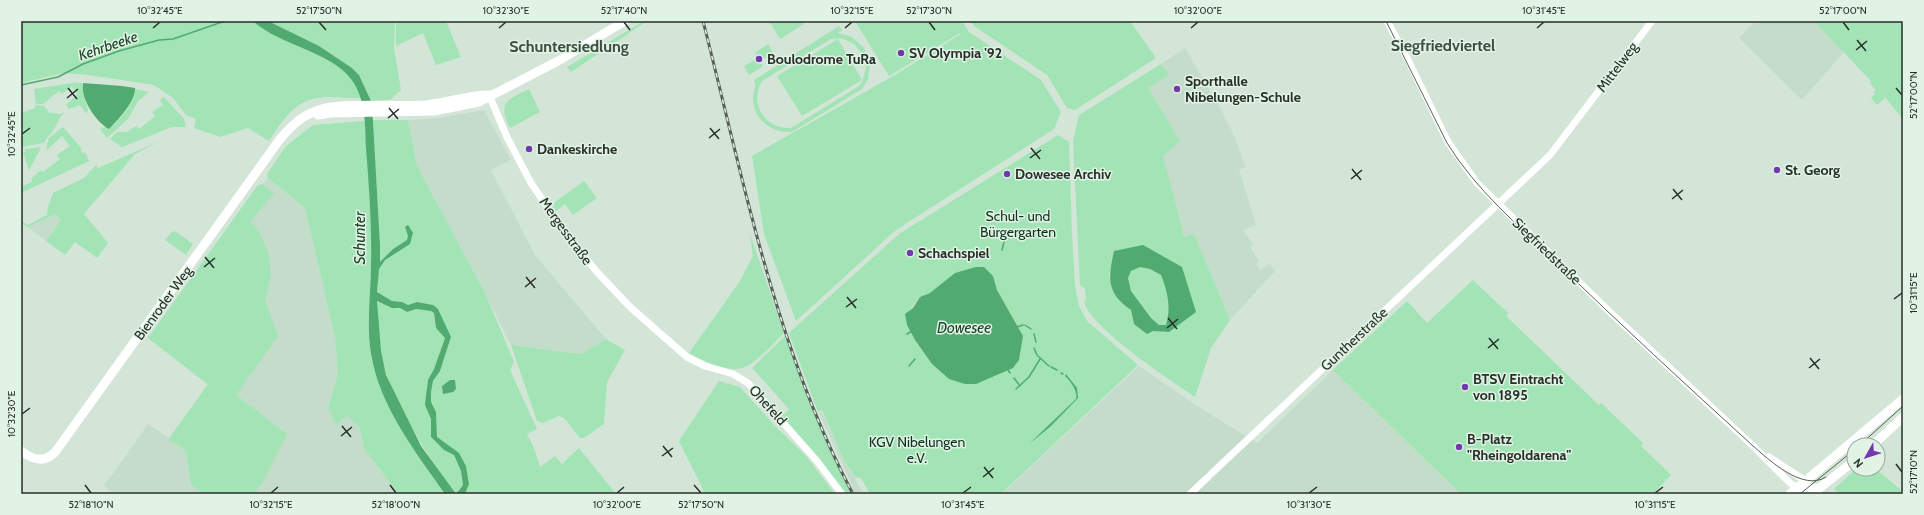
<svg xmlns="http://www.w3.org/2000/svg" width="1924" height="515" font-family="Cabin,sans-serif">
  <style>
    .built { fill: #c4ddca }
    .green { fill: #a2e4b5; fill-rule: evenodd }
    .water { fill: #51aa70; fill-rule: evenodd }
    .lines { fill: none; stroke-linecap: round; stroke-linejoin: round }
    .stream { stroke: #51aa70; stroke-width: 1.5 }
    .minor { stroke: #fff; stroke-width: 7 }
    .major { stroke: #fff; stroke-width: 9 }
    .tram { stroke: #576159; stroke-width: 1 }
    .rail-casing { stroke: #576159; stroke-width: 3 }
    .rail { stroke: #e0f3e4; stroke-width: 1.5; stroke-dasharray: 4.5; stroke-linecap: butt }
    .ticks { fill: none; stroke: #282f29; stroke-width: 1.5 }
    .poi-dot { fill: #7338ae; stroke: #e0f3e4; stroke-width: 1.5 }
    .labels { text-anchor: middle; stroke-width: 3; stroke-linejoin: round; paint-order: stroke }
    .poi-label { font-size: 14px; font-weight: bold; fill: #282f29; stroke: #e0f3e4; text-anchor: start }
    .street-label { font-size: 14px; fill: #282f29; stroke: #e0f3e4 }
    .park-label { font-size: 14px; fill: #0e341d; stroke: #e0f3e4 }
    .water-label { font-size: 15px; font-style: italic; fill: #1d422a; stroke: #e0f3e4 }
    .quarter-label { font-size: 16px; font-weight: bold; fill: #3e4e43; stroke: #e0f3e4 }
    .neatline { fill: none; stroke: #282f29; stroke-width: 1.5 }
    .ticks-label { font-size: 10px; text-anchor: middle; fill: #282f29 }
  </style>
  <rect width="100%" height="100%" fill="#d3e5d7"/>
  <path class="built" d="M1755,21H1814L1844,52L1802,100L1739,38Z
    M1185,48L1220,108L1233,133L1246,167L1239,169L1256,225L1243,230L1253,244L1250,246L1259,262L1256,264L1260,270L1270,264L1275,271L1230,320L1194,234L1184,237L1141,77Z
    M484,110L511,160L491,170L535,255L606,339L581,354L511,345L485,293L417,166L408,120L438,118Z
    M268,178L305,208L335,337L338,374L328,408L336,425L347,416L359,426L364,448L398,494H110L113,493L104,486L148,424L169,438L208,385L148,338L258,185L263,184Z
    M54,214L62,219L46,241L28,227Z
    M1139,366L1194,404L1257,443L1333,370L1461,494H1002Z
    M822,412L844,460L864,494H856L819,413Z"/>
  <path class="green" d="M21,21H253C281,46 325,49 350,76C355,83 358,91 362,98C351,99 341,97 331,97C298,96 285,116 269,141L248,128L220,137L194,128L196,119L186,115L173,98L154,85L89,75L64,73L21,83Z
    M268,21H395L394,48L401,90L390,100L371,101L359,75L352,68L319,46Z
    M396,21H446L461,57L436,65L423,33L396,46Z
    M644,21H647L571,72L567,67Z
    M769,21H802L804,24L780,39Z
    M855,21H962L969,32L1041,80L1061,112L1054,129L896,230L796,321L764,234L752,156L895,75L961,34L960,33L889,76Z
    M970,21H1130L1156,58L1075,110L1067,108L1047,75L974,26Z
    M1814,21H1903V119L1883,95L1885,98L1877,105L1871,98L1875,94L1873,92L1876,90L1870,83L1871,81Z
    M839,26L842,30L838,33L852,37L864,48L870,63L868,79L862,89L792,132C772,133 753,120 753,98C753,92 757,85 754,80ZM841,38L854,44L863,55L866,68L862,82L859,86L791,128C764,129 749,103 762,81L831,39Z
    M838,39L862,80L802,116L777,76Z
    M768,44L773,53L760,61L763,66L749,75L744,66L758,58L755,53Z
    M1161,64L1169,75L1148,88L1180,141L1163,156L1184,237L1194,234L1230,320L1211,348L1195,397C1170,380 1092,329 1084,302L1086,300L1085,289L1080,285L1073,141L1079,115ZM1114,251L1182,267L1169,332L1153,331L1134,324L1131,310L1113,290L1109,275Z
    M78,82L62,94L59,91L43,104H36L34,89Z
    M77,83H82C81,93 88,105 88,113L85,112L80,105L69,109L66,105L78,94L72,87Z
    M135,89L149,92L138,101L128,119L107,138L100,129L105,127L109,129C118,121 137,101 135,89Z
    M529,89L540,112L510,128C497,102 507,100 529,89Z
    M164,97L184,119L186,127H172L122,147L110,139L117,132H127L136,126L139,129L155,116L152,112L163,105L160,100Z
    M35,105L44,106L50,113L60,114L65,112C57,119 59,123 54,129C50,135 47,137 44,143L22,147L21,113L35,108Z
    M373,120H408L417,166L485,293L514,362L510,370L537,429L527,434L534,448L540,467L555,456L562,464L579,448L616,494H465L469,484L466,466L459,453L448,447L437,437L436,412L431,403V392L433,381L440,371L451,337L433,305L417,302L408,305L402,302L392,301L377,292C378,285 377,275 379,269C385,251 411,253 413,233L405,227L408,236L407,240L393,249L379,264L380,245Z
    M365,121C370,168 372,216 371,263C371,298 364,334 374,368C388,415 418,454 445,494H398L364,448L359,426L347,416L336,425L328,408L338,374L335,337L305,208L268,178L267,174L286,146L313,125Z
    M63,127L82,149L81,151L83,154L85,152L89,161L21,193L23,186L32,182V178L41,170L43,172L60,159L57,155L70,146L62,136L47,150L46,148L49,138Z
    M1058,135L1069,142L1072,234L1075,286L1079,306L1087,321L1138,365L1001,494H870L861,478L855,477L844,460L822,410L818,412L789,333L899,234ZM993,276L997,290L1023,336L1019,360L982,382L949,379L932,364L915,340L907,325V317L909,311L920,297L930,293Z
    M160,141L135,154L84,214L108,243L97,258L75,242L65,255L46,241L61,220L55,214L28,227L21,223V221L28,225L47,215L48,207L53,193L84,178L96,165L98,168Z
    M41,147L29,171L23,152H25V149Z
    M584,181L597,198L573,215L565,204L556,211L553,207L555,202Z
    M258,185H263L274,193L250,222L259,231L268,252L271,276L265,300L278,336L236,395L287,434L264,480L254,494H203L191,485L186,451L169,439L208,384L148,338Z
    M175,231L193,244L186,255L165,240L171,233Z
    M750,234L784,333C773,344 761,358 747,366C730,375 704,361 689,353L740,281L753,256Z
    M1140,267L1150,269L1161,275C1168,293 1171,306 1166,325H1159L1151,318L1131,291L1128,278L1131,270Z
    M1473,280L1508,313L1506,316L1599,405L1601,403L1643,443L1641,446L1671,475L1653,494H1461L1333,370L1407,301L1427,323Z
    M377,301C388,308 397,306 407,312L416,309L431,311L434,313L436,328L445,338L434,369L428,380L426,395L425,405L431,419V438L444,450L454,455L461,471L463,485L455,494C429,457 403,419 387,376C378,353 378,325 377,301Z
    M785,336L828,446L851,494H845L823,464L781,417L789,410L788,408L752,368Z
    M606,339L625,350L607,382L604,424L584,438H580L564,418L559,416L543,423L537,421L511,345L581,354Z
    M719,381L740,387L775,426L806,456L835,494H704L702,487L679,441Z
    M1856,469H1876L1901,490L1898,494H1840L1834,489Z"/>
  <path class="water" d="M253,21H268L319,46L352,68L359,75L371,101L373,121L380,245V262L393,249L407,240L408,236L405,227L408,225L413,233L410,244L385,260L379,269L377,292L392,301L402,302L408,305L417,302L433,305L438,309L451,337L440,371L433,381L431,392V402L436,412L437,437L459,453L466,466L469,484L465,494H445C415,451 380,407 371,354C366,323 371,293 371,263C372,225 369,187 366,148C365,124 366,99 351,79C332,52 279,45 253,21ZM377,301L392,308H400L407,312L416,309L431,311L434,313L436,328L445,338L434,369L428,380L426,395L425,405L431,419V437L444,450L454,455L461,471L463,485L456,494L421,446L386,375L381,351Z
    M83,83L122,86L135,88C136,101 118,120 109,129C96,122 80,98 83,83Z
    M1143,245L1182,267L1196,312L1169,332L1153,331L1147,334L1134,324L1131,310C1106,293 1108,278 1114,251ZM1140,267L1150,269L1161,275C1168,293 1171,307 1166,325H1159L1151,318L1131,291L1128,278L1131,271Z
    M976,267H984L993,276L997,290L1023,336L1019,360L1013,368L976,384H965L949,379L932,364L915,340L907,325L905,314L913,308L920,297L930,293L955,273Z
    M1066,374L1077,388L1078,398L1051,426L1029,444L1076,399C1078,391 1071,382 1065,376Z
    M450,380H455L456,389L453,392L443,394L442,386Z"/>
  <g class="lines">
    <path class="stream" d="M21,85L58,77L83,64L119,51L159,40L173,39L225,21
      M1002,250L1006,234
      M1025,325L1031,329
      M1017,327L1023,325
      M907,334L912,331
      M1034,334L1036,342
      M1034,348L1037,355
      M1038,356L1049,366
      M909,366L915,359
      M1051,367L1057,370
      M1008,370L1010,373
      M1061,373L1063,374
      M1014,378L1020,386
      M1016,389L1029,377L1040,359"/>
    <path class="minor" d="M1387,21L1407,58L1448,142L1477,183L1611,313L1752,445L1790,483L1797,488L1820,487
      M489,95L507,137L531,183L571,241L597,272L630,307L687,357L705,366L733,374L748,383L817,461L842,494
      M1769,457L1801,478L1804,482L1803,494
      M1211,474L1550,155L1652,21
      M1190,494L1208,477"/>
    <path class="major" d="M318,115L331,113L434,111L479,102L558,61L625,21
      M1873,445L1903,417
      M21,451C33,460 45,464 56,451L280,139C295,121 308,111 331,107C362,103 395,107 426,105C447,103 468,95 489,95
      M1790,494L1903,399
      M1812,494L1854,461"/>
    <path class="tram" d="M1386,21L1447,143C1476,190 1518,225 1557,263C1621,325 1686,385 1752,445C1769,460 1803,492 1826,477
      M1860,445L1903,406
      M1800,494L1854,450"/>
    <g class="rail-casing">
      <path id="rail" d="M703,21C744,181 775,347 853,494"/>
    </g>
    <use href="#rail" class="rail"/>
  </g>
  <path class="ticks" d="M319,22L326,30M624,22L630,30M929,22L935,30M1843,22L1849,30M153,28L160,22M499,28L506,22M845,28L852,22M1191,28L1198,22M1537,28L1544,22M1857,40L1866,51M1856,50L1867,41M68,88L77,99M1896,88L1902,95M67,98L78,89M389,108L398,119M388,118L399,109M710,128L719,139M22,134L30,128M709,138L720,129M1031,148L1040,159M1030,158L1041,150M1352,169L1361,180M1351,179L1362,170M1673,189L1682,200M1672,199L1683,190M205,257L214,268M204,267L215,258M526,277L535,288M525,287L536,278M847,297L856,308M1894,299L1902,293M846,307L857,299M1168,318L1177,329M1167,328L1178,319M1489,338L1498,349M1488,348L1499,339M1810,358L1819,369M1809,368L1820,359M22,414L30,408M342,426L351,437M341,436L352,427M663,446L672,457M662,456L673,448M1896,464L1902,472M984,467L993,478M983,477L994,468M85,485L91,493M390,485L396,493M694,485L701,493M271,493L278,487M617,493L624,487M963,493L971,487M1309,493L1317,487M1655,493L1663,487"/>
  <g class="poi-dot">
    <circle cx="901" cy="53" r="4"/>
    <circle cx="759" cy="59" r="4"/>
    <circle cx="1177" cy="89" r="4"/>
    <circle cx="529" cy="149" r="4"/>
    <circle cx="1777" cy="170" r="4"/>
    <circle cx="1007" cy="174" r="4"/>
    <circle cx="910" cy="253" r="4"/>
    <circle cx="1465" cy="387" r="4"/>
    <circle cx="1459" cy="447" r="4"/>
  </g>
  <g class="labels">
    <g class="poi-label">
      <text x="909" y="58">SV Olympia '92</text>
      <text x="767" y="64">Boulodrome TuRa</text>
      <text x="1185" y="86">Sporthalle<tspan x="1185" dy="16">Nibelungen-Schule</tspan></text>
      <text x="537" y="154">Dankeskirche</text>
      <text x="1785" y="175">St. Georg</text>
      <text x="1015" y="179">Dowesee Archiv</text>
      <text x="918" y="258">Schachspiel</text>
      <text x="1473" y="384">BTSV Eintracht<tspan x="1473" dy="16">von 1895</tspan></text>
      <text x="1467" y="444">B-Platz<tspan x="1467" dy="16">"Rheingoldarena"</tspan></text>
    </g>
    <g class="street-label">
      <text transform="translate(1617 67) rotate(-53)" y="5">Mittelweg</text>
      <text transform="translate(566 231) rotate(54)" y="5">Mergesstraße</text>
      <text transform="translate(1547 251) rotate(44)" y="5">Siegfriedstraße</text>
      <text transform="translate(163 303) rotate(-54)" y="5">Bienroder Weg</text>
      <text transform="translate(1354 339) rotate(-43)" y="5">Guntherstraße</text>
      <text transform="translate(768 405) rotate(48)" y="5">Ohefeld</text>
    </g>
    <g class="park-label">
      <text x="1018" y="221">Schul- und<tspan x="1018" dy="16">Bürgergarten</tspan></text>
      <text x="917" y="447">KGV Nibelungen<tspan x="917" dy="16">e.V.</tspan></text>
    </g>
    <g class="water-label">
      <text transform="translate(108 46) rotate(-19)" y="5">Kehrbeeke</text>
      <text transform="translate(360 238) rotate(-90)" y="5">Schunter</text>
      <text x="964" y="333">Dowesee</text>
    </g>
    <g class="quarter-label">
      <text x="1443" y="51">Siegfriedviertel</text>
      <text x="569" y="52">Schuntersiedlung</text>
    </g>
  </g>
  <rect width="1924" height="515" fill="none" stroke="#e0f3e4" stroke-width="44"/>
  <g transform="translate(1866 457) rotate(231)"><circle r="19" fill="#e0f3e4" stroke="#96a599"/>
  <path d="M0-3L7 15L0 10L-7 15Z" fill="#7338ae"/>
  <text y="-6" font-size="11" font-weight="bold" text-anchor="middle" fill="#282f29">N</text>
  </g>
  <rect x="22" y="22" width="1880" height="471" class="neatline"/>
  <g class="ticks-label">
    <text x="160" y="14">10°32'45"E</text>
    <text x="319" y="14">52°17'50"N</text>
    <text x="506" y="14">10°32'30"E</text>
    <text x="624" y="14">52°17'40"N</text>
    <text x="852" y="14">10°32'15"E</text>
    <text x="929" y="14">52°17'30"N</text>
    <text x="1198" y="14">10°32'00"E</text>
    <text x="1544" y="14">10°31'45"E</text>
    <text x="1843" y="14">52°17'00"N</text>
    <text transform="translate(1913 95) rotate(-90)" y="4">52°17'00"N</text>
    <text transform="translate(11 134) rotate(-90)" y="4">10°32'45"E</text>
    <text transform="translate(1913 293) rotate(-90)" y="4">10°31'15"E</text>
    <text transform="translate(11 414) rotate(-90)" y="4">10°32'30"E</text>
    <text transform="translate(1913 472) rotate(-90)" y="4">52°17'10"N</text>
    <text x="91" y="508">52°18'10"N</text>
    <text x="271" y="508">10°32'15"E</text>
    <text x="396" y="508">52°18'00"N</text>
    <text x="617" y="508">10°32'00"E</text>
    <text x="701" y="508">52°17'50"N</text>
    <text x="963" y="508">10°31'45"E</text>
    <text x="1309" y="508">10°31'30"E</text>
    <text x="1655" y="508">10°31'15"E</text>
  </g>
</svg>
